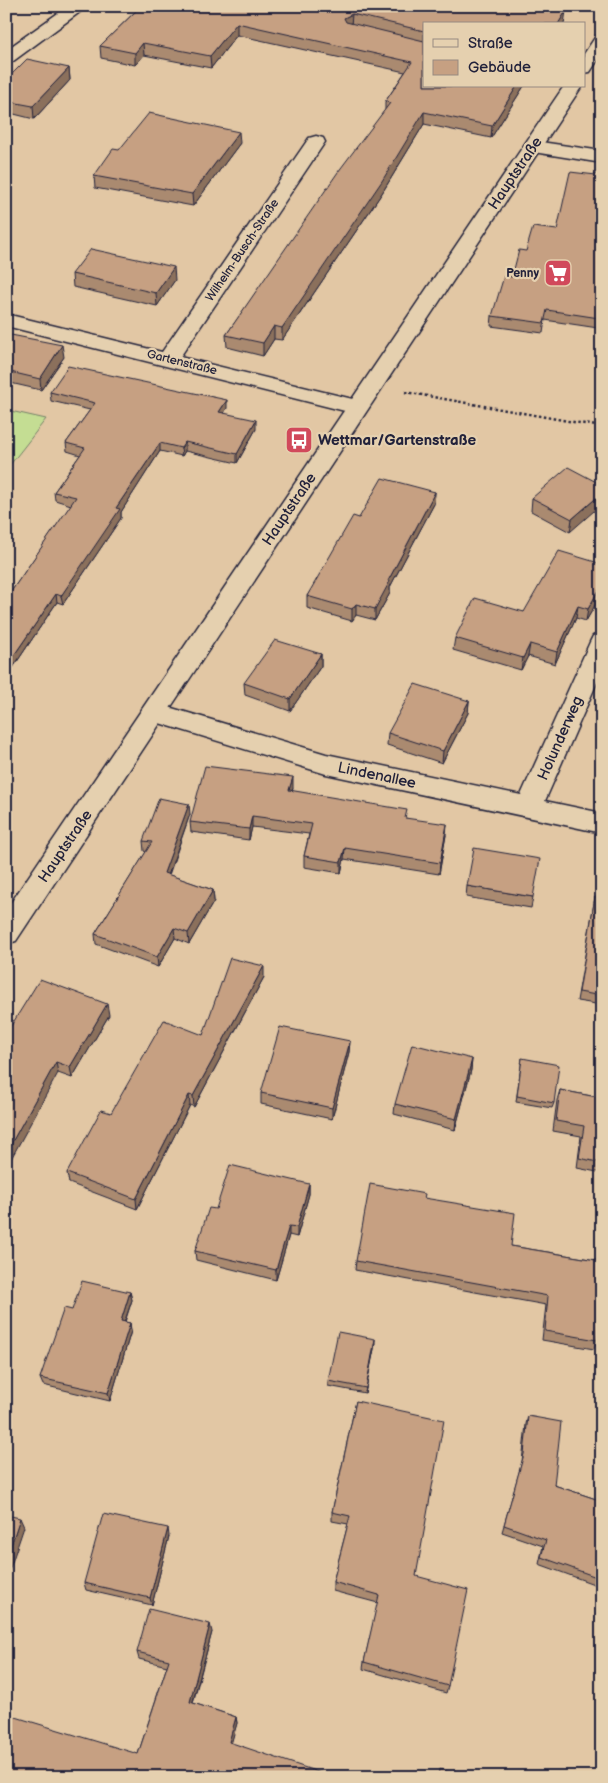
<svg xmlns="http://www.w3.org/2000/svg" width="608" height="1783" font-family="'Balsamiq Sans',sans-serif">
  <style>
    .green { fill: #c4dd93; stroke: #738067 }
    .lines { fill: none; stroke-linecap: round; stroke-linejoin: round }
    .street-casing { stroke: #22223b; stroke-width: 3 }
    .secondary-casing { stroke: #22223b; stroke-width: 3 }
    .path { stroke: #22223b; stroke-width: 2.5; stroke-dasharray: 2.5 2.5; stroke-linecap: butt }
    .street { fill: #e5d0af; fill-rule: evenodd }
    .secondary { fill: #e5d0af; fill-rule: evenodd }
    .wall { fill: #aa8a70; stroke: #22223b }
    .shaded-wall { fill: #8b705b; stroke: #22223b }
    .building { fill: #c6a082; stroke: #22223b }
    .labels { text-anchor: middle; stroke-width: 4.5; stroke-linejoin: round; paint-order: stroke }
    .far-street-label { font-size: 12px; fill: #22223b; stroke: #e5d0af }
    .far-poi-label { font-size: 12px; font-weight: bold; fill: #22223b; stroke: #e5d0af; text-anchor: end }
    .street-label { font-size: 15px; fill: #22223b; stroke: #e5d0af }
    .poi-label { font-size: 15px; font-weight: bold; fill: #22223b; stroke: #e5d0af; text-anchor: start }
  </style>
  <rect width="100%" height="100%" fill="#e2c7a4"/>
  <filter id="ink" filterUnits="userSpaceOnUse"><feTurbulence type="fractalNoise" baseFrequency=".02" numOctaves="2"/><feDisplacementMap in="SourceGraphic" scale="10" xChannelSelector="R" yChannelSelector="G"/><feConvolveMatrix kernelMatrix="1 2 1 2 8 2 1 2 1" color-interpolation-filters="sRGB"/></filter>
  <g filter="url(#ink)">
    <path class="green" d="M6,410L46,419L6,470Z"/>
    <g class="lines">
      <g class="street-casing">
        <path id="street" d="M68,6H88L12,62L6,63V50Z
          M316,136L323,138L325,142L180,357L365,402L368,407L365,412L357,414L6,326V314L162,352L309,138Z
          M534,141L602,151V163L527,151L525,147L527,143Z
          M602,633V671L545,801L602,813V833L326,774L146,719L142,712L146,705L155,703L326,754L521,795L590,642L593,636Z"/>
      </g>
      <g class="secondary-casing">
        <path id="secondary" d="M602,35V54L590,72L584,73V54L596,36Z
          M564,86H582L16,941L6,944V910Z"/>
      </g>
      <path class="path" d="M405,392L602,427"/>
      <use href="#street" class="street"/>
      <use href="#secondary" class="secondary"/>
    </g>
    <path class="wall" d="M141,6L565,23L564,24H424V86H524L491,138L424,124L382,193L282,340L274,339L263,356L227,347L226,335L385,110V102L405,72L237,35L211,68L144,55L135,65L101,58L100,46Z
      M69,68L70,80L34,119L6,112V80Z
      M240,143L193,206L95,188L94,176Z
      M602,164V317H600L598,328L545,320L543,333L491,326L492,316L512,277L526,251L557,230L596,175Z
      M72,274L175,280L157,306L73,287Z
      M6,334L64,357L41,390L6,382Z
      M50,392L227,408L224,413L256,429L237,463L185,451L182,456L160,451L121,512V518L63,604L57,602L6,678V599L71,505L55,500L54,492L80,455L67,451L66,443L90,410L51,401Z
      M602,485L570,532L531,511L532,498Z
      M435,492L434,504L390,587V593L375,620L356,615L352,621L307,608V596L359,518Z
      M602,564V593L586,621L576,618L555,664L528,656L521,670L453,650L455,638L524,612Z
      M321,654V666L290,711L245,695L244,683Z
      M469,701L468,713L442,763L387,745L388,733Z
      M602,757V776L597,775L599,764Z
      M293,788L292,791L406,818L446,835L439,874L344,859L341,873L304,867V856L309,834L252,827L249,840L191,832L190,822Z
      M190,814L169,875L213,890L214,901L189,944L175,938L158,967L96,944L95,934L146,852L144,851L143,841Z
      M467,886L533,897L531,908L466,897Z
      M595,897L602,898V1005L577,1001Z
      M264,977L194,1107L190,1105L137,1209L69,1183L67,1173L111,1113L203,1035Z
      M109,1015L72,1078L58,1073L6,1034Z
      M350,1041L349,1052L332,1119L261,1104V1093Z
      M522,1058L554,1103L552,1108L516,1102Z
      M472,1059L471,1070L455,1130L394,1114L395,1104Z
      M560,1090L602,1098V1173L577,1168L581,1136L553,1131L557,1100Z
      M309,1184V1194L297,1237L289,1235L276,1280L196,1260L195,1251L216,1209Z
      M424,1198L511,1246L602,1261V1311L599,1310L597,1340L594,1349L542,1340L546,1305L355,1270L356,1261Z
      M130,1292L132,1300L125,1322L130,1323L131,1331L110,1401L43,1385L40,1378L72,1310Z
      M375,1344L365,1393L328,1386V1381Z
      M356,1401L416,1576L448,1686L446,1693L363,1669L364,1662L378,1603L333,1591V1582L348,1524L332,1521V1512Z
      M528,1416L554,1485L602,1501V1587L539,1564L543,1546L502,1532L522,1462L526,1424Z
      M169,1536L152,1605L86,1590L84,1583Z
      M212,1632L193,1703L236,1717L237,1723L231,1743L138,1754L167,1666L139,1659L137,1652Z"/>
    <path class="shaded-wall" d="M566,11L564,24H558Z
      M352,14L351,26L344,30V18Z
      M237,23V35L211,68L210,56Z
      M143,43L144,55L135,65V53Z
      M69,68L70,80L34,119L33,106Z
      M517,86H524L491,138L492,126Z
      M424,112V124L382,193L282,340V328Z
      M239,132L240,143L193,206L192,194Z
      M174,267L175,280L157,306L156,293Z
      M274,326V339L263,356V343Z
      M62,345L64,357L41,390L40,379Z
      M227,400V408L219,420V412Z
      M256,420V429L237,463V454Z
      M185,442V451L182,456L181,448Z
      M160,443V451L121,512V518L63,604L61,596L116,508Z
      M435,492L434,504L390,587V593L375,620V609L388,581Z
      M602,493V504L570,532L572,519Z
      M602,584V593L586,621L588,609Z
      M56,594L57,602L6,678V667Z
      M356,604V615L352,621V609Z
      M578,606L576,618L555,664L557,652Z
      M530,644L528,656L521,670L523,658Z
      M321,654V666L290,711V699Z
      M469,701L468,713L442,763L443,751Z
      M293,777V788L290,801L289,790Z
      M189,804L190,814L165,884L164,873Z
      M252,816V827L249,840V829Z
      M447,824L446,835L439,874L440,863Z
      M345,848L344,859L341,873V862Z
      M213,890L214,901L189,944L188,933Z
      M174,928L175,938L158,967L157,957Z
      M264,966V977L194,1107L193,1096Z
      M107,1004L109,1015L72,1078L70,1067Z
      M350,1041L349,1052L332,1119V1108Z
      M472,1059L471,1070L455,1130L456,1119Z
      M56,1062L58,1073L6,1168V1153Z
      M189,1095L190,1105L137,1209L136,1199Z
      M309,1184V1194L297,1237V1227Z
      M289,1226V1235L276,1280V1270Z
      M130,1292L132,1300L122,1329L121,1321Z
      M130,1323L131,1331L110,1401L108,1393Z
      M375,1339V1344L365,1393L366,1388Z
      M20,1518L24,1527L6,1580V1560Z
      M168,1528L169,1536L152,1605L150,1598Z
      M210,1624L212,1632L191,1708L190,1702Z
      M236,1717L237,1723L230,1748L229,1742Z"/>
    <path class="building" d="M141,6H544L566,11L558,24H424V31L352,14L344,18L346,22L424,41V86H517L492,126L424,112L382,181L282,328L274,326L263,343L226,335L338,172L390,103L385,102L412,62L237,23L210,56L143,43L135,53L100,46Z
      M27,59L69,68L33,106L6,101V80Z
      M149,113L239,132L192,194L94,176L113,149L119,150Z
      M602,164V307L599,318L547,310L544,323L492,316L504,276L512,277L519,250L526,251L533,227L557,230L570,172L596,175Z
      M91,249L174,267L156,293L72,274Z
      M6,334L62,345L40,379L6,371Z
      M68,366L227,400L219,412L256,420L237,454L185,442L181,448L160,443L116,508L120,509L61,596L56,594L6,667V599L76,497L54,492L85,448L66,443L95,403L50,392Z
      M568,467L602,485V493L572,519L532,498Z
      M382,478L435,492L388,581H390L375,609L356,604L352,609L307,596L353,516L359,518Z
      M559,551L602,564V584L588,609L578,606L557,652L530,644L523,658L455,638L475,598L524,612Z
      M275,640L321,654L290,699L244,683Z
      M415,684L469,701L443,751L388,733Z
      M602,757V765L599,764Z
      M205,766L293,777L289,790L407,810L405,818L447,824L440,863L345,848L341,862L304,856L312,824L252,816L249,829L190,822Z
      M159,798L189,804L164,873L213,890L188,933L174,928L157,957L95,934L152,842L143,841Z
      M474,848L540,859L533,897L467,886Z
      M595,897L602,898V996L579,992Z
      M230,958L264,966L193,1096L189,1095L136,1199L67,1173L101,1110L111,1113L164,1020L203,1035Z
      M40,979L107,1004L70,1067L56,1062L6,1153V1034Z
      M280,1027L350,1041L332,1108L261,1093Z
      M412,1044L472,1059L456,1119L395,1104Z
      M522,1058L559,1065L554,1103L517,1096Z
      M560,1090L602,1098V1163L579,1158L584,1126L556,1121Z
      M230,1165L309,1184L297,1227L289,1226L276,1270L195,1251L209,1208L216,1209Z
      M370,1184L425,1194L424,1198L515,1213L511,1246L602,1261V1301L600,1300L597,1340L545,1331L548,1296L356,1261Z
      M82,1281L130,1292L121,1321L130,1323L108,1393L40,1378L64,1308L72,1310Z
      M338,1332L375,1339L366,1388L328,1381Z
      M356,1401L444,1420L416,1576L468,1590L448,1686L364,1662L379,1595L333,1582L350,1516L332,1512Z
      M528,1416L561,1422L554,1485L602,1501V1579L541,1557L546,1540L504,1525L524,1454Z
      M103,1514L168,1528L150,1598L84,1583Z
      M6,1515L20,1518L6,1560Z
      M149,1609L210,1624L190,1702L236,1717L229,1742L333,1777H6V1723L9,1715L138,1754L169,1660L137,1652Z
      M439,1769L472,1777H438Z"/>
  </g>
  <defs>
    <g id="supermarket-square" transform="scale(1.4375)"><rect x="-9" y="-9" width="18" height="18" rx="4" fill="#d1495b" stroke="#e5d0af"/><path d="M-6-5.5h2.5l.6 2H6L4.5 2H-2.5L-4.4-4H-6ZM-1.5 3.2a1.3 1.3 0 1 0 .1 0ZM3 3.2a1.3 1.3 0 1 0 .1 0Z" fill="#fff"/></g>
    <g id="bus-square" transform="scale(1.4375)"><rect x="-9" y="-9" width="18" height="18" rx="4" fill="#d1495b" stroke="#e5d0af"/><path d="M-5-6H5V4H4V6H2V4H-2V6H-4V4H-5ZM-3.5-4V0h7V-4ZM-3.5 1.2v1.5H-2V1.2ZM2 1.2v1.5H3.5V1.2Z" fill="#fff"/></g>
  </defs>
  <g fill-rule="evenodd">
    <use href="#supermarket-square" x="558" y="273"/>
    <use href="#bus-square" x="299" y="440"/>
  </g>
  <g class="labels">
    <g class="far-street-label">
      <text transform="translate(242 250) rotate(-56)" y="4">Wilhelm-Busch-Straße</text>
      <text transform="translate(182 362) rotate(14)" y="4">Gartenstraße</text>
    </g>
    <g class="far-poi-label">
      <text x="539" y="277">Penny</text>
    </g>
    <g class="street-label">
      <text transform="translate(515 173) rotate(-56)" y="5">Hauptstraße</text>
      <text transform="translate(289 509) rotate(-56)" y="5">Hauptstraße</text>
      <text transform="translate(560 738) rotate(-66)" y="5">Holunderweg</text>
      <text transform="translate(377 775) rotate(12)" y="5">Lindenallee</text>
      <text transform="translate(65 846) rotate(-56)" y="5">Hauptstraße</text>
    </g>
    <g class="poi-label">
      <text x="318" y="445">Wettmar/Gartenstraße</text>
    </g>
  </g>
  <rect width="608" height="1783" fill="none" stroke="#e5d0af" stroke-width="25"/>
  <rect x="12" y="12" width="583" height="1758" fill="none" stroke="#22223b" stroke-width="2" filter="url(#ink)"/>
  <rect x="423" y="22" width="162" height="65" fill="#e5d0af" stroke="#978a81"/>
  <rect x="433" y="39" width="25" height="8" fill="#e5d0af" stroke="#978a81"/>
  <text x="468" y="48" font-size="15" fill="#22223b">Straße</text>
  <rect x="433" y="60" width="25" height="15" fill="#c6a082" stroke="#978a81"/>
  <text x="468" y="72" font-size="15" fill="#22223b">Gebäude</text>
</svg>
